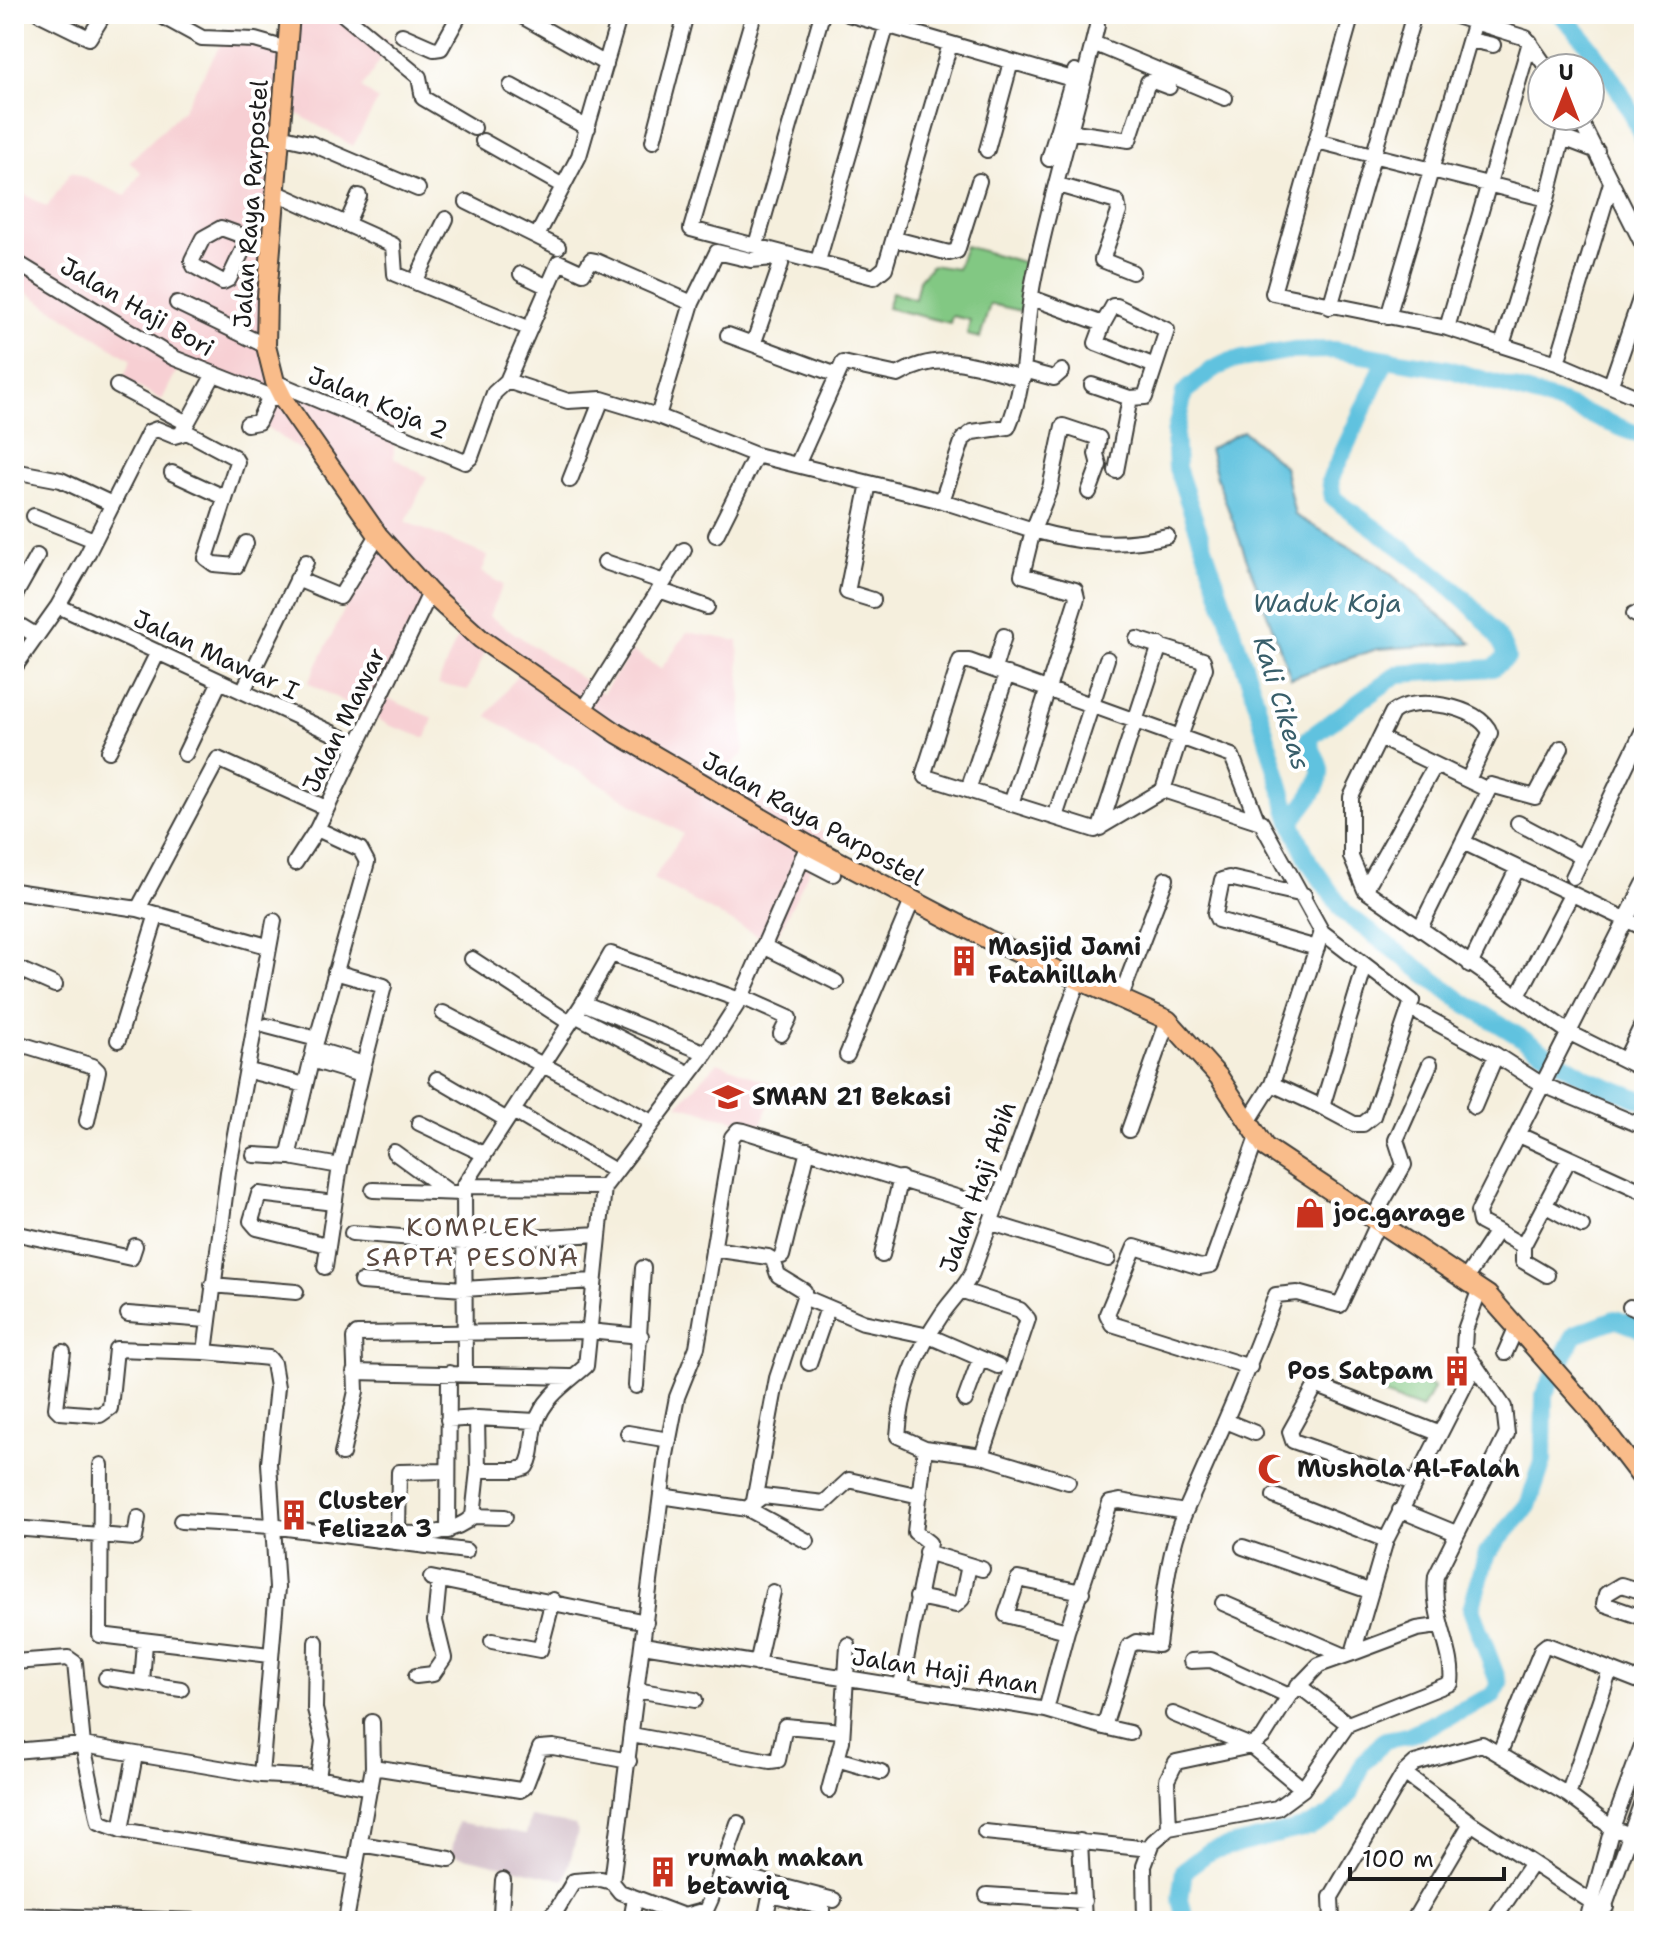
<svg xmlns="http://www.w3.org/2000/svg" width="1658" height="1935" font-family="'Shantell Sans',sans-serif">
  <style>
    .built { fill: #f7cfd3 }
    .industrial { fill: #d2bdc7 }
    .green { fill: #82c883; stroke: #4f7250; stroke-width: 2 }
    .water { fill: #61c2df; stroke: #3e6f7e; stroke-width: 2 }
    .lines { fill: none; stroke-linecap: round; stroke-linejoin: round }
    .river { stroke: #61c2df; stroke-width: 18 }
    .minor-casing { stroke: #3d3c39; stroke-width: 18 }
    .major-casing { stroke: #3d3c39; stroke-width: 22 }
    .minor { stroke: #fff; stroke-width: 14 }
    .major { stroke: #f9bc8a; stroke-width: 18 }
    .labels { text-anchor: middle; stroke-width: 8; stroke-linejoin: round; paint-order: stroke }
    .street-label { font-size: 24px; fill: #1c1c1c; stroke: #fff }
    .poi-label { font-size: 24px; font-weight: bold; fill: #1c1c1c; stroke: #fff; text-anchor: start }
    .water-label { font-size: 26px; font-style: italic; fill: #385e6a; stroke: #fff }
    .neighbourhood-label { font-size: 26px; letter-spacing: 2px; fill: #5a483f; stroke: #fff }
  </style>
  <rect width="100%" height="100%" fill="#fff"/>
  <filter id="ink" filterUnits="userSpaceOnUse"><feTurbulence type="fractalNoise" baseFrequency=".0125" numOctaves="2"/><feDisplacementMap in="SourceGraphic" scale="16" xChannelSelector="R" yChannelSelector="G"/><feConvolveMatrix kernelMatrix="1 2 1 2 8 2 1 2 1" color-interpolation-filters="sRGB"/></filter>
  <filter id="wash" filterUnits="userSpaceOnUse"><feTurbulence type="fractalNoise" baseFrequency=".006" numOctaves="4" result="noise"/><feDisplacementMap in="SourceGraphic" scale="32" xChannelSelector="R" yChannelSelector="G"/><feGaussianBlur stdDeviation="1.8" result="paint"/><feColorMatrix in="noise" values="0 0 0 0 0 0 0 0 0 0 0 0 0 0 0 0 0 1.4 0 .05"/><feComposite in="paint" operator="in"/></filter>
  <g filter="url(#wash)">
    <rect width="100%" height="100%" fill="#f5efdd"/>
    <path class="built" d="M293,14H356L391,44L362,88L378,100L353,146L284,106L271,378L394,412V458L427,477L406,522L488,556L482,572L503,585L489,616L603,693L632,651L661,669L687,632L738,641L744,753L720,775L827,834L773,944L653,879L683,834L487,716L519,673L486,650L468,690L438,684L465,619L433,592L387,698L433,718L426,738L391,726L308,683L379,540L325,466L260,423L267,395L181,362L162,400L123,379L131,360L14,284V212L24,194L47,207L71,172L126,196L141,172L129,162L183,110L230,28L291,46Z
      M718,1062L776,1086L760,1127L678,1105Z"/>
    <path class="industrial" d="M531,1817L575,1825L578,1831L565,1880L451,1854L458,1822L526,1834Z"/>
    <path class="green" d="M965,246L1033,265L1026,312L990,304L980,338L967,335L970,320L952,316L950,323L887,308L892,292L915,299L919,280L932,265L957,269Z
      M1392,1373L1434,1387L1422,1409L1383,1395Z"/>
    <path class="water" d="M1243,431L1284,466L1295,515L1378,563L1472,643L1377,649L1291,678L1220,487L1209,449Z"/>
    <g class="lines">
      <path class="river" d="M1560,14C1596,48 1625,95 1644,140
        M1644,437L1558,402L1448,369L1333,350L1287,351L1230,361L1212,370L1184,393L1175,434L1177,468L1254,694L1291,822L1309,862L1345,913L1463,1002L1590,1080L1644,1101
        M1291,822C1301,808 1322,787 1320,769C1318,759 1310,750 1309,738L1398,674L1493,668L1507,657C1494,606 1377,532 1333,498L1330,480L1386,360
        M1186,1921L1180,1900L1184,1870L1210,1851L1311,1826L1331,1815L1350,1794L1363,1763L1385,1740L1407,1736L1492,1696L1499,1684L1471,1609L1487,1553L1528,1506L1543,1461L1544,1394L1575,1334L1615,1319L1644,1330"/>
    </g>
  </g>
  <g filter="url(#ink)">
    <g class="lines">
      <g class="minor-casing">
        <path id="minor" d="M40,14L89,38L104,14
          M158,14L202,38L255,40L287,49
          M343,14L419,77L423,98L474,128
          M518,14L606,64
          M754,14L691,229L874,277L885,268L950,44
          M848,14L1072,79
          M1352,14L1273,293L1447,328L1557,363L1644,400
          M1449,14L1526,38L1547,68
          M402,35L434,49L441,48L460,14
          M1470,40L1493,45
          M1093,43L1225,98
          M511,86L588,128
          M1578,116L1644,247
          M1068,131L1129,140L1148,82L1153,81L1169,87
          M279,136L310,143L418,189
          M1563,138L1597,151
          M483,141L563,186
          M653,141L686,14
          M1317,141L1547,199
          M987,150L1011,62
          M1049,159L1075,71
          M1058,185L1117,202L1119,212L1102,260L1132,272
          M275,192L393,245L395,274L528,328
          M467,202L558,247
          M347,223L359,196
          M537,236L579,156L620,14
          M249,237L229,279L223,282L194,266L192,260L203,238L221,228L271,246
          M895,239L949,253L957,251L979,181
          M756,245L822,14
          M14,261L174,358L285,402
          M818,261L890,14
          M521,274L548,287
          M415,282L446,219
          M1032,298L1103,324L1113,306H1117L1167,330L1145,397L1130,398L1092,385
          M177,303L266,346
          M1330,307L1414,14
          M1388,317L1475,21
          M1103,324L1096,343L1155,366
          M1447,328L1530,42
          M728,335L837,375
          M1502,345L1547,199L1568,116
          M1557,363L1611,183
          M1024,370L1054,378L1062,371
          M507,381L568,401L602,399L658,416L756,455L942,501L1033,530L1022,575L1075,590L1077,598L1011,804
          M275,382L465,462L471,457L494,393L507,381L559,262L583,273L591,260L596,261L692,303
          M1611,384L1644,288
          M117,386L187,423
          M658,416L692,303L717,252L751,260L775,258L781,264L754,342
          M247,424L258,422L270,396
          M183,430L234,457L237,462L206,558L214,564L236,566L246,543
          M797,465L843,363L898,375C942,348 976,367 1023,378
          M14,471L61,480L112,504
          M1116,471L1130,398
          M172,473L224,497
          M570,480L602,399
          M869,483L847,592L873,600
          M1089,492L1099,465L1096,454L1099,438L1063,426L1050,488L1033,530C1080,543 1119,548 1167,536
          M942,501L963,439L972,432L1008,427C1028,381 1024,331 1033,283C1050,196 1077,111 1097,26L1096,14
          M34,516L94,540
          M716,535L756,455
          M605,562L664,582
          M297,579L340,597L378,535
          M659,590L707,607
          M14,597L37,556
          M58,606L356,744
          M1634,614L1644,619
          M14,622L37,636
          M1137,639L1203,660L1205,668L1180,737L969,661H960L924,773L926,777L1095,830L1163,790L1261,822L1322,932L1272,1084L1248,1122
          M14,668L58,606L87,555L149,432L157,429L174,436L181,434L213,376
          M994,669L1004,636
          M243,691L306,562
          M583,711L684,550
          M1380,738L1488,790
          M109,751L158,652
          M185,754L220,681
          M1468,780L1490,733C1481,706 1413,694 1392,713L1351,797V857L1365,890L1570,1033L1644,1070
          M968,790L1007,674
          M1163,790L1180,737L1232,756L1257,820
          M1055,817L1107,659
          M1518,823L1582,857
          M1100,828L1160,645
          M317,829L360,849L367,862L314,1049L289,1153L295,1158L340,1166
          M1465,843L1644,928
          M802,858L833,874
          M295,863L317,829L430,593
          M1573,877L1644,728
          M1365,890L1435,765
          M14,891L138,909L267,946
          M1304,895L1229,878L1222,880L1215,914L1218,920L1317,948
          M138,909L218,759L326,808
          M1420,928L1491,785L1535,797L1561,748
          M1322,932L1412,1001L1373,1116L1363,1124H1354L1322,1107
          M763,946L836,982
          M472,959L570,1023
          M1470,965L1517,869
          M14,967L55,985
          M335,972L384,986L364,1064
          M1518,996L1571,895
          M742,997L789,1018L781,1034
          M1120,999L1166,879
          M583,1003L611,954L740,1000
          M443,1013L652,1122
          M1420,1014L1496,1055L1474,1107
          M575,1015L690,1074
          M267,1026L317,1039
          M118,1040L157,914
          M14,1042L93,1066L98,1071L87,1121
          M314,1049L364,1064L340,1166L325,1267
          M847,1055L912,901
          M1496,1055L1541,1084L1644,1127
          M311,1060L361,1075
          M1625,1060L1644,1021
          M253,1072L305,1085
          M437,1079L507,1120
          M1272,1084L1322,1107L1365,966
          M513,1111L615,1171
          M419,1123L484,1154
          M1129,1130L1168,1020
          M1519,1135L1644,1192
          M394,1152L449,1192
          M254,1155L290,1157
          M464,1186L604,1187
          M373,1190L463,1193
          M1546,1206L1582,1226
          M1373,1218L1404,1165L1396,1140L1430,1064
          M992,1223L1108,1259
          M1497,1231L1480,1222L1478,1212L1644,884
          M14,1233L131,1258L135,1246
          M352,1233L462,1242L598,1234
          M327,1245L257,1228L251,1221L259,1194L334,1203
          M1523,1246V1261L1547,1275
          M713,1249L768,1257L773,1260L778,1275L804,1291V1297L863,1322L929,1336L998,1366
          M882,1255L901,1178
          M782,1256L808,1150
          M1466,1278L1497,1231L1523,1246L1569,1159
          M361,1282L464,1289L593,1281
          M212,1285L296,1292
          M1630,1307L1644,1311
          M128,1314L207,1320
          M63,1352L56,1408L60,1412L100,1415L110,1408L116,1349L205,1352
          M1505,1353L1517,1326
          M809,1363L828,1308
          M1250,1367L1112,1324L1107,1314L1135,1247L1200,1267L1211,1265L1257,1137
          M354,1372L569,1377
          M465,1374L464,1186L583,1003L706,1053
          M636,1386L643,1268
          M965,1400L980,1359
          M448,1420L477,1418L536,1421
          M1226,1421L1255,1433
          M628,1433L669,1440
          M925,1448L982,1456L1028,1319L1020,1310L963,1291
          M342,1454L356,1391L354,1338L357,1334L588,1331L641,1336
          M982,1456L1068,1482
          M101,1465L100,1635L269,1655
          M478,1470H517L526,1467C535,1453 531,1438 536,1423C543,1398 568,1382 586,1366L604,1187L706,1053L740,1000L808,845
          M447,1471L399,1472L398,1532C422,1537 455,1533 473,1516L478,1470L477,1418
          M1413,1483L1293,1441L1290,1432L1314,1389L1318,1386L1438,1433
          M661,1496L748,1509L807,1541
          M1274,1496L1386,1540
          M754,1501L777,1378L804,1297
          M751,1505L763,1496L824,1503L849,1480L920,1496
          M1400,1510L1456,1533
          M473,1516L505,1517
          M181,1521L271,1526L466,1551
          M14,1528L135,1538L138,1518
          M448,1531L449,1373
          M1243,1547L1369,1591
          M926,1552L982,1569
          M431,1578L646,1622
          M1644,1592L1621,1585L1606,1594L1604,1604L1644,1618
          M917,1597L956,1605L962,1599L969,1565
          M1223,1603L1343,1655
          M1067,1631L1006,1615L1018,1579L1082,1592
          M492,1641L540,1650L553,1600
          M316,1642L315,1709L323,1741L318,1778
          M643,1645L1046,1710L1067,1631L1110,1503L1120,1501L1185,1512
          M1353,1653L1417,1629L1438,1626
          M1191,1661L1211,1660L1289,1696
          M14,1662L68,1658L75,1663L83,1745L99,1822L121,1830L355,1868
          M757,1664L773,1592
          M416,1676L433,1674L444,1658L435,1621L439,1580
          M106,1678L181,1689
          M142,1682L145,1643
          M901,1685L929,1543L915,1532L925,1448L898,1436C901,1390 916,1352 942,1314C952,1299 964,1289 972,1273L1078,981
          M1298,1685L1348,1724
          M636,1690L695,1700
          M1046,1710L1104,1727L1129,1646L1136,1642L1158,1645C1164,1601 1167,1554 1185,1512C1217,1440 1249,1369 1276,1295L1297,1293L1340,1305L1379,1221
          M1173,1714L1251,1746L1303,1789
          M1104,1727L1130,1733
          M632,1735L770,1761L778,1760L785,1726L842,1731
          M14,1751L83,1745L261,1775L318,1778L370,1788
          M1500,1752L1542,1649L1547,1645L1644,1683
          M837,1759L881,1772
          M373,1767L520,1790L525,1787L540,1748L553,1747L629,1761
          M1404,1773L1471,1823L1590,1901L1606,1907
          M261,1775L277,1588L269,1463L277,1387L273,1363L269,1358L205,1352L228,1172L274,921
          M829,1790L842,1741L848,1645
          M1568,1795L1610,1670
          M1169,1828L1167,1780L1176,1762L1251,1746L1264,1736L1289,1696L1319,1665L1353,1653L1386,1540L1474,1367
          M121,1830L135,1755
          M985,1832L1150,1849
          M1080,1841L1084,1921
          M360,1844L450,1859
          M720,1870L834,1900
          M503,1880L501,1914L507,1921
          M612,1882L666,1455L677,1397L697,1347L732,1137L738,1130L744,1131L995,1209
          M987,1895L1084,1901
          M1589,1913L1612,1828L1644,1740
          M1602,1914L1644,1796
          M14,1915L197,1921
          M346,1921L373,1767L372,1722
          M544,1921L556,1911L574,1881L601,1879L612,1882L620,1892L684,1916L706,1910L711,1899L738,1823
          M631,1921L635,1898
          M765,1921L769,1901L774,1896L822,1907V1921
          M1145,1921L1144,1866L1153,1842L1169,1828L1277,1808L1303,1789L1348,1724L1451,1683C1455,1650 1431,1619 1436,1576L1507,1434L1504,1407L1464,1349L1465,1330L1480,1288
          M1332,1921L1331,1897L1404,1773L1415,1763L1482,1744L1568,1795L1612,1828L1644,1840
          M1413,1921L1471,1823
          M1493,1921L1532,1863"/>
      </g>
      <g class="major-casing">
        <path id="major" d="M290,14L267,297L266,346L275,382L285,402L378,535L430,593L481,639L618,734L808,845L987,939L1168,1020L1219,1077L1265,1147L1488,1295L1589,1409L1644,1481"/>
      </g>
      <use href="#minor" class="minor"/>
      <use href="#major" class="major"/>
    </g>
  </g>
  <defs>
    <g id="building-bare" transform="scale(2.4)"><path d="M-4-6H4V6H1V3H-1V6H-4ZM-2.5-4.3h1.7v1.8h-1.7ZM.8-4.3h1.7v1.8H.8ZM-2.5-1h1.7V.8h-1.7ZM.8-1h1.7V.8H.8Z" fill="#c8321e" stroke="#fff" stroke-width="2.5" paint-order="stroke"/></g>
    <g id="school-bare" transform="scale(2.4)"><path d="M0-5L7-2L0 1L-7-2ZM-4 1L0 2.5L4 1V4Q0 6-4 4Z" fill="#c8321e" stroke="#fff" stroke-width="2.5" paint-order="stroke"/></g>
    <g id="shop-bare" transform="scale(2.4)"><path d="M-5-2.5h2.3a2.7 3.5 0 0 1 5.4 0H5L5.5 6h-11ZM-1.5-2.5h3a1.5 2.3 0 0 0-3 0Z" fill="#c8321e" stroke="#fff" stroke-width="2.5" paint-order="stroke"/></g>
    <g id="mosque-bare" transform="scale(2.4)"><path d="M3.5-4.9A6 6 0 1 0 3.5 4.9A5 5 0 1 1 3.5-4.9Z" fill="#c8321e" stroke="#fff" stroke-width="2.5" paint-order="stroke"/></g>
  </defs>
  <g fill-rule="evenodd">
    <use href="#building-bare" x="964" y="961"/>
    <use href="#school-bare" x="728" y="1097"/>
    <use href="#shop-bare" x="1310" y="1213"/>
    <use href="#building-bare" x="1457" y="1371"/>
    <use href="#mosque-bare" x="1273" y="1469"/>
    <use href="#building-bare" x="294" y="1515"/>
    <use href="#building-bare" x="663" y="1872"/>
  </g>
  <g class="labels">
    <g class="street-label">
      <text transform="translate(251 204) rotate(-86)" y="8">Jalan Raya Parpostel</text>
      <text transform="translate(137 307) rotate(30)" y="8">Jalan Haji Bori</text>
      <text transform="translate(378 403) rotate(23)" y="8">Jalan Koja 2</text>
      <text transform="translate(216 655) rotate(25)" y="8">Jalan Mawar I</text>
      <text transform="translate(344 720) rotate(-64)" y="8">Jalan Mawar</text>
      <text transform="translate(813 819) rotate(29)" y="8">Jalan Raya Parpostel</text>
      <text transform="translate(978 1187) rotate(-70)" y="8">Jalan Haji Abih</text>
      <text transform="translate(945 1671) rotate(9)" y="8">Jalan Haji Anan</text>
    </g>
    <g class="poi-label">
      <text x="988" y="955">Masjid Jami<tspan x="988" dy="28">Fatahillah</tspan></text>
      <text x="752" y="1105">SMAN 21 Bekasi</text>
      <text x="1334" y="1221">joc.garage</text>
      <text x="1433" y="1379" text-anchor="end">Pos Satpam</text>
      <text x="1297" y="1477">Mushola Al-Falah</text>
      <text x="318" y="1509">Cluster<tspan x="318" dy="28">Felizza 3</tspan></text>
      <text x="687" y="1866">rumah makan<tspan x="687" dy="28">betawiq</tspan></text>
    </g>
    <g class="water-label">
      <text x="1327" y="612">Waduk Koja</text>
      <text transform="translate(1282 703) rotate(73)" y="9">Kali Cikeas</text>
    </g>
    <g class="neighbourhood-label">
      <text x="473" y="1236">KOMPLEK<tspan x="473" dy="30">SAPTA PESONA</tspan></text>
    </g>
  </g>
  <rect width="1658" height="1935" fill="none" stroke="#fff" stroke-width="48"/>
  <g transform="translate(1566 92)"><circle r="38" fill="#ffffff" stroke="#a4a4a4" stroke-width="2"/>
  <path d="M0-6L14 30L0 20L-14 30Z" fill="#c8321e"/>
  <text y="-12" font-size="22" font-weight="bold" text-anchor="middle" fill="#1c1c1c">U</text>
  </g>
  <path d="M1350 1867v12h154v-12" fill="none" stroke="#1c1c1c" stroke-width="4"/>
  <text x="1362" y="1867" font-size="24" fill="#1c1c1c" stroke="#ffffff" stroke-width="6" paint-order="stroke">100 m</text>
</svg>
